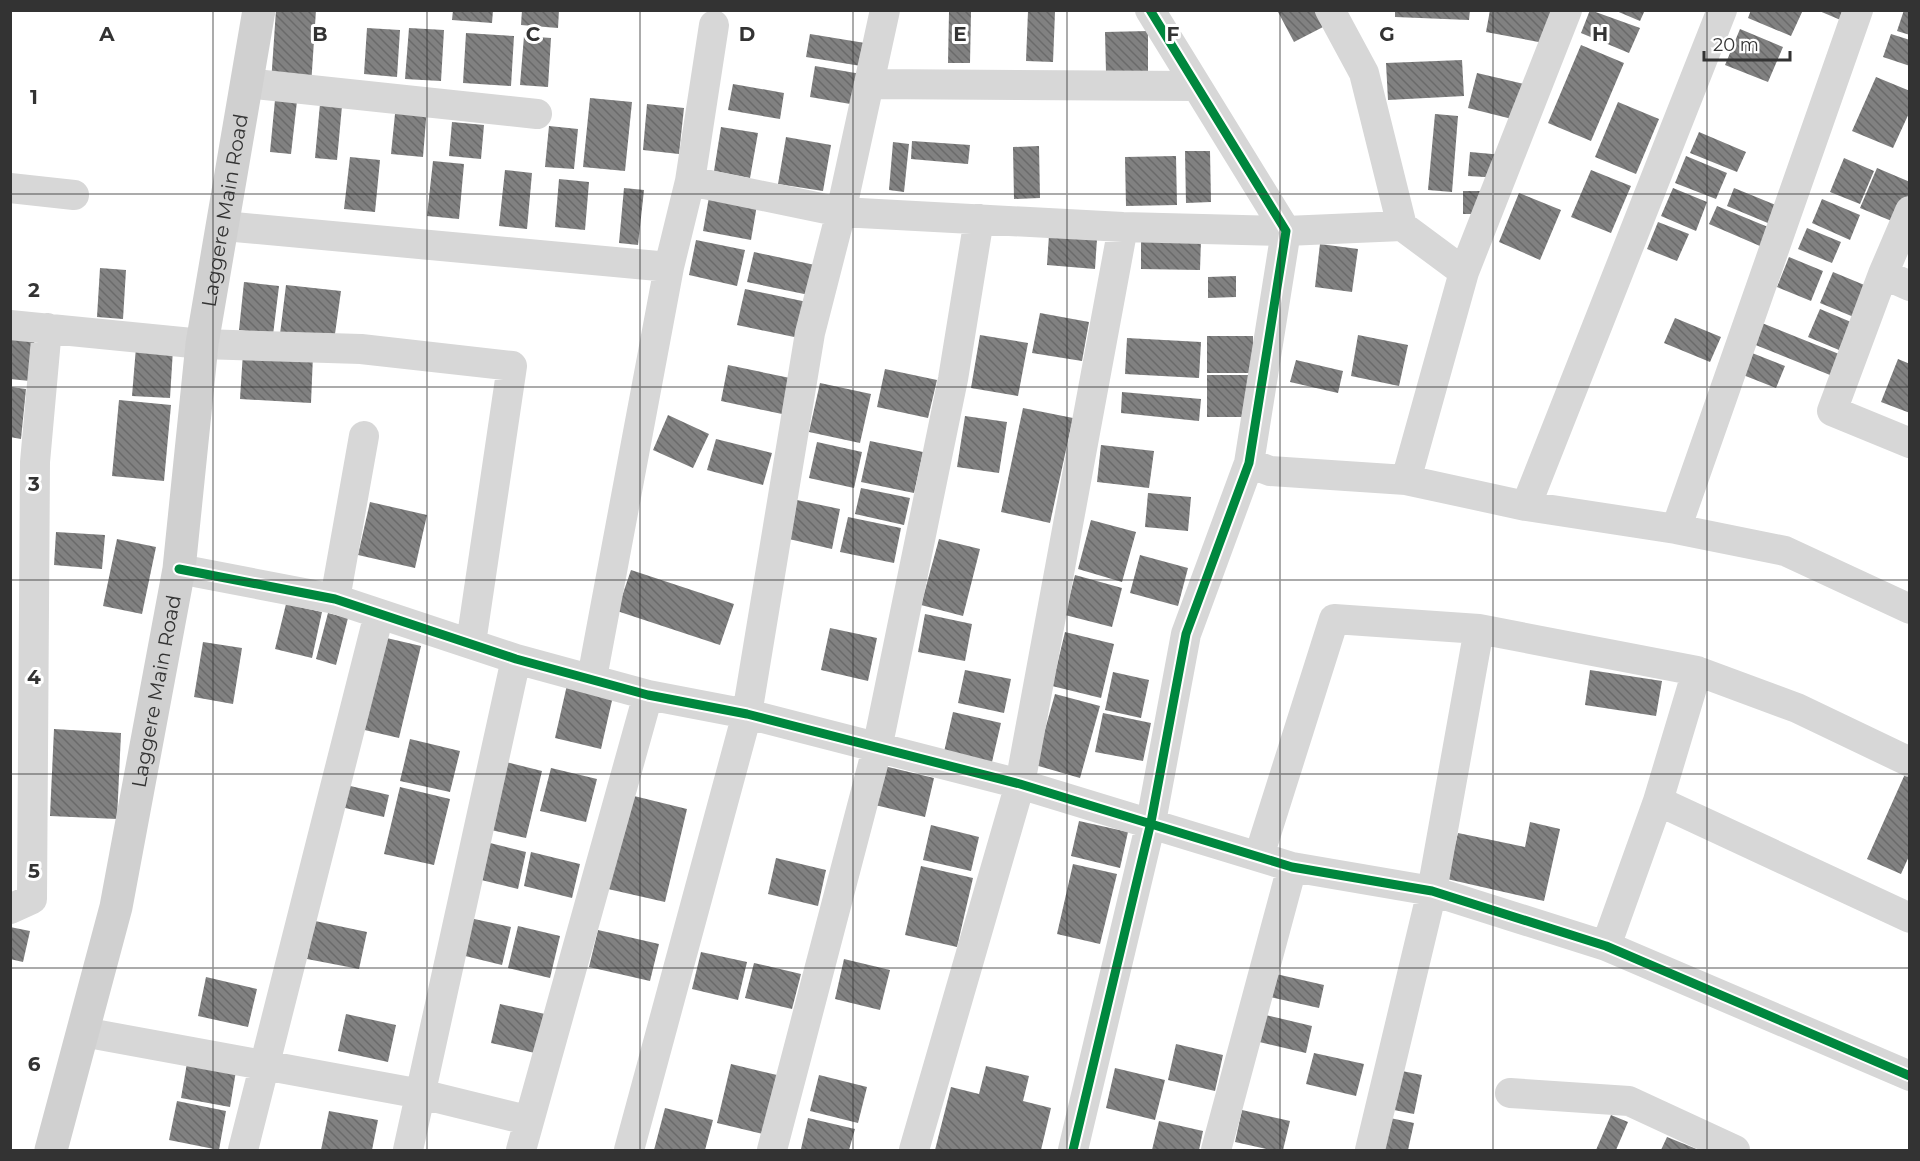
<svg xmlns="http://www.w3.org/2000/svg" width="1920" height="1161" font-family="Montserrat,sans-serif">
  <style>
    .building { fill: url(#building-back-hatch) }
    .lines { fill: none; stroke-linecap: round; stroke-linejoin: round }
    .street { stroke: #d7d7d7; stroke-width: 30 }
    .secondary { stroke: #d0d0d0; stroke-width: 33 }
    .cycleway-casing { stroke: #fff; stroke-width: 13 }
    .cycleway { stroke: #00873e; stroke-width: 9 }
    .grid { fill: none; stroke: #333; stroke-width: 1.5; stroke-opacity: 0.55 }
    .labels { text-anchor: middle; stroke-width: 6; stroke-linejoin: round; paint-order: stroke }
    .street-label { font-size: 20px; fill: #333; stroke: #fff }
    .grid-label { font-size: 20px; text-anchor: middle; font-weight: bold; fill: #333; stroke: #fff; stroke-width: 6; stroke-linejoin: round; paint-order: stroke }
  </style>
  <defs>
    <pattern id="building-back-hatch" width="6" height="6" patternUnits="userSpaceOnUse" patternTransform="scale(1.5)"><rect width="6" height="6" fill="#818181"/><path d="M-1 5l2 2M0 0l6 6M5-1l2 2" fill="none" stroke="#6a6a6a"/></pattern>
  </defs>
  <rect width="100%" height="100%" fill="#fff"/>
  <path class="building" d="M276,10H316L311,86L271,83Z
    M453,10H493L492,23L452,20Z
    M522,10H559L558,28L521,25Z
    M1277,10H1314L1323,27L1294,42Z
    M1395,10H1470L1469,20L1395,17Z
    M1490,10H1556L1549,44L1486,32Z
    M1590,10L1640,28L1629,53L1581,33Z
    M1614,10H1645L1640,21Z
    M1751,10H1803L1791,36L1748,18Z
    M1817,10H1856L1850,24Z
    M1904,10H1910V35L1897,31Z
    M1028,11L1055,12L1053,62L1026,61Z
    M949,12H971L970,63H948Z
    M367,28L400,30L397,77L364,74Z
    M409,28L444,30L441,81L405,79Z
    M1740,29L1783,47L1768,82L1725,65Z
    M1148,31V71L1106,72L1105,32Z
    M466,33L514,36L511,86L463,83Z
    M810,34L865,43L861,66L806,57Z
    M1891,34L1910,40V66L1883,57Z
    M524,36L551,38L548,87L520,85Z
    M1581,45L1624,63L1591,141L1548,123Z
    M1462,60L1464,96L1388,100L1386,63Z
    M815,66L861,74L856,105L810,97Z
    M1477,73L1524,84L1516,120L1468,108Z
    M1876,77L1910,91V111L1893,148L1852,131Z
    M733,84L784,93L780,119L728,110Z
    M590,98L632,102L625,171L583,167Z
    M275,100L297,101L291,154L270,152Z
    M1618,102L1659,119L1636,174L1595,157Z
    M320,104L342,106L337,160L315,158Z
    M396,104L427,107L423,157L391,154Z
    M647,104L684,108L679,154L643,150Z
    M1435,114L1458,116L1452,192L1428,190Z
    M452,122L484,125L481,159L449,156Z
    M549,126L578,129L574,169L545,167Z
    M721,127L758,133L750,178L714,171Z
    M1699,132L1746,152L1737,172L1690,153Z
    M786,137L831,145L823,191L778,184Z
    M912,141L970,145L968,164L911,159Z
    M893,142L909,144L904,192L889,190Z
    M1039,146L1040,198L1014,199L1013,147Z
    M1185,151H1210L1211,202L1186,203Z
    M1470,152L1503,155L1501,178L1468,176Z
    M1176,156L1177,205L1126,206L1125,157Z
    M1686,156L1727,173L1716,199L1675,183Z
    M350,157L380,160L375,212L344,209Z
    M1844,158L1874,171L1860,204L1830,192Z
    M433,161L464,164L459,219L427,216Z
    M1877,168L1910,182V200L1899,224L1860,208Z
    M505,170L532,173L527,229L499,226Z
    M1591,170L1631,186L1611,233L1571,217Z
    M559,179L589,182L585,230L555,227Z
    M624,188L644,190L638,245L619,243Z
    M1673,188L1707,202L1696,231L1661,216Z
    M1734,188L1783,208L1775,226L1727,206Z
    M1463,191H1486V214H1463Z
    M1519,193L1561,210L1540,260L1499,242Z
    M709,197L757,205L751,240L703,231Z
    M1822,199L1860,215L1850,240L1812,223Z
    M1717,206L1768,227L1760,246L1709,224Z
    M1658,222L1689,234L1677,261L1647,249Z
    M1807,228L1841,242L1832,263L1798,249Z
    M1049,235L1097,239L1095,269L1047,265Z
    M1141,238L1201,240L1200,270L1141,269Z
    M696,240L745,250L737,286L689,275Z
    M1320,244L1358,249L1352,292L1315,287Z
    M754,252L815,265L809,295L747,282Z
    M1789,257L1823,271L1811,301L1777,287Z
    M100,268L126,270L123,319L97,317Z
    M1833,272L1874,289L1861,320L1820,303Z
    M1236,276V297L1208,298V277Z
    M244,282L279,286L273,335L239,330Z
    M286,285L341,291L334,341L280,334Z
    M745,289L807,302L799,338L737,325Z
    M1820,309L1851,322L1839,350L1808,337Z
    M1040,313L1089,322L1082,361L1032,353Z
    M1675,318L1721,337L1710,362L1664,343Z
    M1762,323L1839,354L1830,375L1753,344Z
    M10,333L35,336L30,381L10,379Z
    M980,335L1028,343L1018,396L971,388Z
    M1358,335L1408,345L1399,386L1351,376Z
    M1207,336H1253V373H1207Z
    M1127,338L1201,342L1199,378L1125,374Z
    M136,347L173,349L170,398L132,396Z
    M1747,351L1785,366L1776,388L1738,373Z
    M243,352L313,355L311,403L240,399Z
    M1898,359L1910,364V413L1881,402Z
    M1296,360L1343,371L1338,393L1290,382Z
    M728,365L790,378L782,414L721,401Z
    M885,369L937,380L928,418L877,407Z
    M1207,375H1251V417H1207Z
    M820,383L871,394L860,443L809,432Z
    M10,387L26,389L21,439L10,437Z
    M1122,392L1201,399L1199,421L1121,413Z
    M119,400L171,405L164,481L112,476Z
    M1023,408L1073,418L1050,523L1001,512Z
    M668,415L709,434L693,468L653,450Z
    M965,416L1007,422L999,473L957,467Z
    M716,439L772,453L763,485L707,470Z
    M870,441L923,452L914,493L861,482Z
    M817,442L862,452L854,488L809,478Z
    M1101,445L1154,451L1149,488L1097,482Z
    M861,488L910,498L904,525L855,514Z
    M1148,493L1191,497L1188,531L1145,527Z
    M797,500L840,509L832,549L789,539Z
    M370,502L427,515L415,568L358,555Z
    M848,517L901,528L894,563L840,552Z
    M1091,520L1136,532L1122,582L1078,569Z
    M56,532L105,535L102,569L54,565Z
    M117,539L156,547L142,614L103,606Z
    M939,539L980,549L963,616L921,605Z
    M1140,555L1188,568L1178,606L1130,593Z
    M631,570L734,604L720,645L617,611Z
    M1075,575L1122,588L1112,627L1065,615Z
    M286,604L322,612L312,658L275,649Z
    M328,613L348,618L336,665L316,659Z
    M925,614L972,624L965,661L918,652Z
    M830,628L877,638L868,681L821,670Z
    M1065,632L1114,644L1101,698L1052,686Z
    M378,636L421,646L399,738L356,728Z
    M203,642L242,648L233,704L194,697Z
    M965,670L1011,679L1004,713L958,703Z
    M1590,670L1662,681L1656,716L1585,705Z
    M1113,672L1149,680L1141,718L1105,710Z
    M567,685L613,696L601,749L555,738Z
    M1055,694L1100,706L1080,778L1035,765Z
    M953,712L1001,723L992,762L944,752Z
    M1103,713L1151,723L1143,761L1095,752Z
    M54,729L121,733L117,819L50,816Z
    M410,739L460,751L450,792L400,781Z
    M498,760L542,771L526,838L482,828Z
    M884,766L934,778L925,817L875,805Z
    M551,768L597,779L586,822L540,811Z
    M1905,774L1910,776V854L1901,874L1867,859Z
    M346,785L389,795L384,817L341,807Z
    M400,787L450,799L434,865L384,854Z
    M630,795L687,809L665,902L608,889Z
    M1079,821L1128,832L1120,868L1071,856Z
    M1530,822L1560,829L1544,901L1447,879L1458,833L1525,847Z
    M931,825L979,837L971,871L923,860Z
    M478,840L526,852L518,889L469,877Z
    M531,852L580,864L572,898L524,886Z
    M776,858L826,870L818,906L768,894Z
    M1073,864L1117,874L1100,944L1057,934Z
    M921,866L973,878L957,947L905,935Z
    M465,917L511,927L502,965L457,954Z
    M315,921L367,932L359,969L307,959Z
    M518,926L560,936L550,978L508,968Z
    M10,927L30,931L23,962L10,959Z
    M598,930L659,944L650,981L589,967Z
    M701,952L747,962L738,1000L692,989Z
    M844,959L890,970L880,1010L835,999Z
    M754,963L801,974L792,1009L745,998Z
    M1276,974L1324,985L1319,1008L1270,997Z
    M206,977L257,989L248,1027L198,1016Z
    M500,1004L545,1014L535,1053L491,1043Z
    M346,1014L396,1025L388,1062L338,1051Z
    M1261,1014L1312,1026L1306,1053L1255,1041Z
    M1176,1044L1223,1055L1215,1091L1168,1080Z
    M1314,1053L1364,1064L1356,1096L1306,1084Z
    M187,1063L236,1071L230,1107L181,1098Z
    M731,1064L777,1075L763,1134L717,1123Z
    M986,1066L1029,1076L1023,1101L1051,1108L1041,1150H935L951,1087L979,1094Z
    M1115,1068L1165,1080L1155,1120L1106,1108Z
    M1402,1071L1422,1075L1414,1114L1394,1110Z
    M819,1075L867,1087L858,1123L810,1111Z
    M177,1101L226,1111L219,1150L169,1140Z
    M665,1108L713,1120L705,1150H654Z
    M1242,1110L1290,1121L1283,1150H1271L1235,1142Z
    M329,1111L378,1120L372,1150H321Z
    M1611,1115L1628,1122L1616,1150H1596Z
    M808,1118L855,1129L849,1150L801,1149Z
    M1390,1118L1414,1123L1408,1150H1382Z
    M1159,1121L1203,1131L1199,1150H1152Z
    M1667,1137L1699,1150H1661Z"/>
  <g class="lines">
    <path class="street" d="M1330,10L1364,73L1402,226
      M246,83L537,114
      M869,84L1196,86
      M690,181L841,212L1123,227L1286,231L1402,226L1464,272L1406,480
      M10,188L74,195
      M1910,211L1883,274L1832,411L1910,443
      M224,226L669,267
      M1464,272L1567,10
      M1883,274L1910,286
      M10,325L202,344L361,349L512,366L471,643
      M1249,463L1270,471L1406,480L1526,506L1676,529L1858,10
      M1526,506L1722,10
      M1676,529L1785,551L1910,609
      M179,569L335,599L516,659L648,695L747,714L1020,784L1292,867L1432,891L1606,946L1910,1076
      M335,599L364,436
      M1697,671L1797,708L1910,762
      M592,678L669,267L690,181L714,25
      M1259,856L1334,619L1479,629L1697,671L1658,801
      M10,909L32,899L35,462L47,328
      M1606,946L1658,801L1910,918
      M83,1032L421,1094L527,1120
      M1510,1093L1629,1101L1735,1150
      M243,1150L379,614
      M408,1150L516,659
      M521,1150L648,695
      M629,1150L747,714L810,333L841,212L885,10
      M772,1150L877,749L953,379L979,219
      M914,1150L1020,784L1123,227
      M1073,1150L1151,822L1186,634L1249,463L1286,231L1150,10
      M1216,1150L1292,867
      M1370,1150L1432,891L1479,629"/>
    <path class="secondary" id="s1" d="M51,1150L116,907L179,569L202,344L259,10"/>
    <g class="cycleway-casing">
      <path id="cycleway" d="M179,569L335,599L516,659L648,695L747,714L1020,784L1292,867L1432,891L1606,946L1910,1076
        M1073,1150L1151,822L1186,634L1249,463L1286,231L1150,10"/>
    </g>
    <use href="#cycleway" class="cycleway"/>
  </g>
  <path class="grid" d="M213,10V1150M427,10V1150M640,10V1150M853,10V1150M1067,10V1150M1280,10V1150M1493,10V1150M1707,10V1150M10,194H1910M10,387H1910M10,580H1910M10,774H1910M10,968H1910"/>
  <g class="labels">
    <g class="street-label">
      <text dy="7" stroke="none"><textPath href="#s1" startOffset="957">Laggere Main Road</textPath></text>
      <text dy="7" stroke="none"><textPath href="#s1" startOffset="471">Laggere Main Road</textPath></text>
    </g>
  </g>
  <g class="grid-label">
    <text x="107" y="41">A</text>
    <text x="320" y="41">B</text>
    <text x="533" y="41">C</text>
    <text x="747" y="41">D</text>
    <text x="960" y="41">E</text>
    <text x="1173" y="41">F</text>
    <text x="1387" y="41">G</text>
    <text x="1600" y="41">H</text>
    <text x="34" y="104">1</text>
    <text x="34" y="297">2</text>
    <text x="34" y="491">3</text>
    <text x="34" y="684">4</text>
    <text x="34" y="878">5</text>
    <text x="34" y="1071">6</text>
  </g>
  <rect width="1920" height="1161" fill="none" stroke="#333333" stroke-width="24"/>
  <path d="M1704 51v9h86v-9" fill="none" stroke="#333333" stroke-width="3"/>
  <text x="1713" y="51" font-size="18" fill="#333333" stroke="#ffffff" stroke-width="4.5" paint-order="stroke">20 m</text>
</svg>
